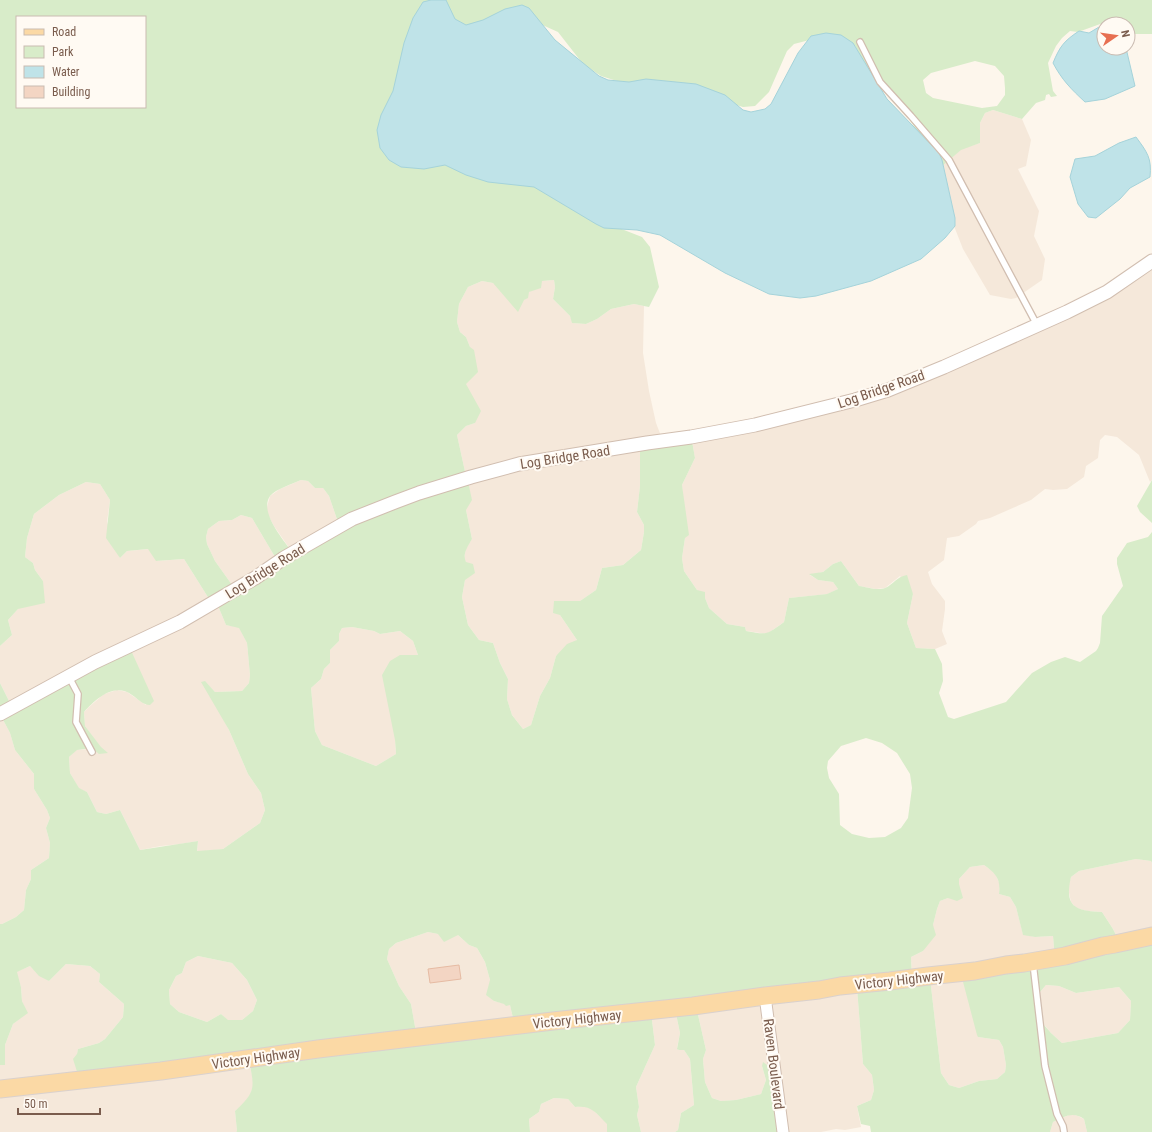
<svg xmlns="http://www.w3.org/2000/svg" width="1152" height="1132" font-family="'Roboto Condensed',sans-serif">
  <style>
    .residential { fill: #f5e8da }
    .green { fill: #d8ecc9; fill-rule: evenodd }
    .water { fill: #bfe3e8; stroke: #a5d3da }
    .building { fill: #f3d5c3; stroke: #e6bba3 }
    .lines { fill: none; stroke-linecap: round; stroke-linejoin: round }
    .service-casing { stroke: #d1beb0; stroke-width: 8 }
    .minor-casing { stroke: #d1beb0; stroke-width: 13 }
    .tertiary-casing { stroke: #d1beb0; stroke-width: 15 }
    .primary-casing { stroke: #dad1cd; stroke-width: 19 }
    .service { stroke: #fff; stroke-width: 5.5 }
    .minor { stroke: #fff; stroke-width: 11 }
    .tertiary { stroke: #fff; stroke-width: 13 }
    .primary { stroke: #fbd9a5; stroke-width: 17 }
    .labels { text-anchor: middle; stroke-width: 4; stroke-linejoin: round; paint-order: stroke }
    .street-label { font-size: 14px; fill: #7a5c4d; stroke: #fffaf3 }
  </style>
  <rect width="100%" height="100%" fill="#fdf6ec"/>
  <path class="residential" d="M993,110L1022,119L1031,140L1026,166L1018,169L1039,211L1034,236L1045,259L1042,280L1016,298L1011,299L990,295L963,249L954,226L943,164L961,149L980,143V123L985,113Z
    M1152,261V480L1150,482L1139,455L1117,437L1105,435L1100,440L1098,458L1086,466L1084,477L1067,489L1053,490L1045,489L1031,500L990,518L978,521L976,524L959,536L947,538L944,560L928,572L932,584L945,601V609L942,631L947,644L935,649L916,648L907,623L913,594L900,576L885,588L876,589L859,586L841,561L833,564L823,572L810,575L818,580L833,582L838,589L828,594L789,598L784,622L767,634L746,631L745,627L727,624L709,608L705,598L697,590L684,571L682,558L685,538L682,485L695,458L692,441L857,401L974,355Z
    M554,280L555,287L553,299L570,316L573,323L586,324L597,319L611,309L634,304L644,306L643,353L649,391L656,423L663,441L640,486L637,512L644,525V532L641,550L623,565L602,568L596,590L560,615L577,640L556,656L550,678L540,696L531,725L523,729L512,715L507,699L508,679L500,663L493,643L479,640L468,625L462,597L465,580L466,562L464,559L466,548L472,539L466,510V476L457,435L466,426L475,423L466,384L470,347L466,337L460,332L457,322L459,304L468,287L482,281L493,283L524,300L529,292L542,281Z
    M301,480L308,481L315,488H323L329,496L339,525L292,552L274,526L267,513V507L270,496L280,489Z
    M86,482L100,484L110,500L107,522L120,558L127,551L149,549L157,561L184,559L211,602L216,601L226,625L239,627L247,643L250,675L249,683L242,691L215,692L205,682L229,730L248,774L261,793L265,810L260,823L223,849L197,852L198,841L180,844L161,846L140,850L120,810L106,814L97,812L87,792L79,789L70,773L69,757L76,750L101,748L85,726L84,712L89,707L104,694L117,690L127,692L146,705L129,646L12,707L0,683V646L12,635L8,620L43,581L35,570L33,563L25,557L27,538L34,514L59,495Z
    M241,515L252,518L278,562L235,589L215,561L207,544L206,537L208,529L219,521L232,520Z
    M352,627L374,631L380,634L400,631L413,641L418,655L395,740L396,754L376,766L322,745L315,731L311,688L321,679L324,669L330,663V650L339,641V634L342,628Z
    M0,714L10,733L15,750L34,774V789L47,810L50,818L46,828L50,843L49,858L31,870V879L26,890L24,910L16,917L2,924H0Z
    M1136,859L1151,861L1152,863V935L1120,943L1113,929L1102,912L1087,911L1076,908L1071,902L1068,888L1071,877L1079,871Z
    M984,865L995,873L1000,885L999,894L1010,897L1016,907L1023,934L1035,937L1053,936L1055,959L978,1037L999,1040L1003,1047L1006,1065L1005,1072L997,1079L979,1081L959,1088L949,1085L941,1073L930,978L912,979L911,957L923,951L933,925L937,909L940,901L948,898L959,884V879L970,867Z
    M428,932L438,934L458,935L469,945L477,948L485,962L490,980L494,1001L510,1005L515,1027L417,1038L411,1004L399,986L387,959L389,949L396,943Z
    M198,956L232,963L247,980L257,1000L253,1011L242,1020H227L221,1014L207,1022L179,1012L170,1004L169,990L176,976L182,973L186,962Z
    M66,964L90,966L100,974L99,982L124,1004L123,1017L105,1039L99,1043L78,1049L77,1055L249,1060L254,1085L250,1095L245,1103L235,1111L237,1131L236,1132H0V1065H5V1045L13,1024L27,1013L22,1001L21,987L16,972L30,966L33,969L49,981Z
    M1046,985L1059,986L1076,993L1119,987L1131,1001L1130,1020L1118,1033L1062,1043L1051,1033L1038,1017L1034,999Z
    M857,988L863,1064L872,1075L874,1090L871,1100L857,1106L861,1127L845,1130L836,1129L821,1132H779L771,1068L762,1066L766,1080L761,1094L736,1100L721,1101L712,1098L705,1082L703,1059L706,1050L696,1006Z
    M675,1009L680,1033L677,1048L679,1050H684L690,1059L694,1105L681,1113L678,1130L675,1132H641L637,1115L639,1107L636,1087L655,1045L651,1012Z
    M554,1098L568,1099L575,1107L583,1106L592,1109L608,1124L607,1132H530L529,1119L539,1112L541,1104Z
    M1071,1114L1078,1116L1084,1119L1087,1132H1050L1053,1122Z"/>
  <path class="green" d="M0,0H1152V34H1128V24L1103,23L1078,32L1070,31L1062,38L1056,46L1048,63L1053,91L1057,96L1051,97L1049,94L1046,95L1045,100L1036,103L1022,119L993,110L985,113L980,123V143L961,150L942,166L909,119L876,83L855,46L841,38L821,37L794,44L787,51L769,92L755,106L743,107L697,93L618,83L617,81L601,76L583,64L558,32L538,23L447,162L547,186L601,221L642,237L650,247L659,287L649,307L634,304L611,309L597,319L586,324L572,323L570,316L553,299L555,287L554,280L542,281L541,288L529,292L528,298L524,300L518,312L493,283L482,281L468,287L459,304L457,322L460,332L466,337L470,347L474,350L478,372L466,384L481,411L475,423L466,426L457,435L466,476L467,477L472,500L466,510L472,539C468,546 462,554 466,562L473,564L475,573L465,580L462,597L468,625L479,640L493,643L500,663L508,679L507,699L512,715L523,729L531,725L540,696L550,678L556,656L567,644L577,640L560,615L553,613L554,601H580L596,590L602,568L623,565L641,550L644,532V525L637,512L640,486V444L692,441L695,458L682,485L689,535L685,538L682,558L684,571L697,590L705,592V598L709,608L727,624L745,627L746,631C768,635 766,635 784,622L789,598L827,594L838,589L833,582L818,580L809,574L823,572L833,564L841,561L859,586C866,587 878,591 885,588C894,584 896,577 907,575L913,594L907,623L916,648L935,649L942,664L943,681L939,693L948,717L954,719L1006,702L1032,673L1051,662L1065,657L1080,662L1096,651L1098,648L1100,643L1102,616L1123,586L1117,564V558L1127,543L1148,537L1152,532V863L1151,861L1136,859L1079,871L1071,877C1064,907 1075,911 1102,912L1113,929L1120,943L1152,935V1132H1087L1084,1119C1072,1111 1065,1117 1053,1122L1050,1132H871L870,1126L861,1124L857,1106L871,1100L874,1090L872,1075L863,1064L857,988L696,1006L706,1050L703,1059L705,1082L712,1098L721,1101L736,1100L761,1094L766,1080L762,1066L763,1062L771,1068L779,1132H675L678,1130L681,1113L694,1105L690,1059L684,1050H679L677,1049L680,1033L675,1009L651,1012L655,1045L636,1087L639,1107L637,1115L641,1132H607V1124C596,1113 592,1105 575,1107L568,1099L554,1098L541,1104L539,1112L529,1119L530,1132H236L237,1131L235,1111C257,1091 254,1087 249,1060L80,1081L73,1059L77,1054L78,1049L99,1043L105,1039L123,1017L124,1004L99,982L100,974L90,966L66,964L49,981L39,976L30,966L17,972L21,987L22,1001L28,1013L13,1024L5,1045V1065H0V924H2L16,917L24,910L26,890L31,879V870L49,858L50,843L46,828L50,818L47,810L34,789V774L15,750L10,733L0,714V683L12,707L129,646L154,701L150,705C143,705 138,699 132,695C114,682 96,699 84,712L85,726L101,747L108,753L99,754L92,748L77,750L69,757L70,773L79,788L87,792L97,812L106,814L120,810L140,850L198,841L197,851L223,849L260,823L265,810L261,793L248,774L229,730L201,682L205,681L215,692L242,691L249,683L250,675L247,643L239,628L226,625L216,601L211,602L184,559L156,561L148,549L127,551L120,558L106,538L110,500L100,484L86,482L59,495L34,514L27,538L25,557L33,563L35,570L43,581L45,603L18,609L8,620L12,635L0,646ZM17,17H145V107H17ZM975,61L995,66L1004,76L1005,88V95L997,106L982,108L933,98L926,93L923,80L931,73ZM301,480L308,481L315,488H323L329,496L339,525L292,552C283,539 259,512 270,496C276,489 292,484 301,480ZM241,515L252,518L278,562L235,589L215,561L207,544L206,537L208,529L219,521L232,520ZM352,627L374,631L380,634L400,631L413,641L418,655H400L390,661L382,675L395,740L396,754L376,766L322,745L315,731L311,688L321,679L324,669L330,663V650L339,641V634L342,628ZM866,738L882,743L897,753L910,774L912,788L908,818L901,828L885,837L869,838L852,834L840,825L839,794L829,778L827,768L828,761L841,746ZM984,865C995,873 1001,878 999,894L1010,897L1016,907L1023,935L1035,937L1053,936L1055,959L962,978L977,1035L978,1037L999,1040L1003,1047L1006,1065L1005,1072L997,1079L979,1081L959,1088L949,1085L941,1073L930,978L912,979L911,957L923,951L936,935L933,925L937,909L940,901L948,898L957,901L963,898L959,884V879L970,867ZM428,932L438,934L444,942L458,935L469,945L477,948L485,962L490,980L486,995L494,1001L504,1004L506,1006L510,1005L515,1027L417,1038L411,1004L399,986L387,959L389,949L396,943ZM198,956L232,963L247,980L257,1000L253,1011L242,1020H228L221,1014L207,1022L179,1012L170,1004L169,990L176,976L182,973L186,962ZM1046,985L1059,986L1076,993L1119,987L1131,1001L1130,1020L1118,1033L1062,1043L1051,1033L1038,1018L1034,999Z
    M1152,480V523L1140,512L1137,506Z"/>
  <path class="water" d="M431,0H446L455,19L466,25L483,20L505,9L522,5L529,8L555,40L599,76L608,80L629,82L646,79L696,84L725,95L743,110L751,112L765,109L771,104L798,53L811,36L826,33L841,35L853,43L887,99L939,153L942,160L955,218V226L945,238L921,259L871,281L816,296L800,298L769,294L725,273L660,235L637,230L604,228L596,224L534,187L488,182L466,175L445,165L424,169L401,167L389,160L380,148L377,130L381,115L393,91L404,43L413,18L423,2Z
    M1099,27L1104,28V48H1126L1135,86L1105,99L1085,102C1071,89 1062,80 1053,63C1060,46 1064,41 1079,31L1089,33Z
    M1136,137C1147,152 1152,158 1150,177L1130,188L1120,199L1096,218L1088,217L1078,204L1070,177L1075,159L1095,156L1119,143Z"/>
  <path class="building" d="M459,965L461,979L430,983L428,969Z"/>
  <g class="lines">
    <g class="service-casing">
      <path id="service" d="M860,42L880,82L911,116L949,160L1037,325
        M69,677L78,694L76,722L92,752
        M1033,963L1045,1066L1057,1114L1063,1126L1064,1132"/>
    </g>
    <g class="minor-casing">
      <path id="minor" d="M765,996L783,1132"/>
    </g>
    <g class="tertiary-casing">
      <path id="tertiary" d="M0,714L95,662L180,622L255,578L284,558L352,519L395,502L419,493L471,477L519,464L647,443L691,437L755,425L855,400L888,390L944,367L1067,312L1107,292L1152,261"/>
    </g>
    <g class="primary-casing">
      <path id="primary" d="M0,1089L161,1071L318,1049L553,1021L693,1006L765,996L819,990L840,986L890,981L928,976L975,971L1006,965L1024,963L1065,956L1103,946L1115,944L1152,936"/>
    </g>
    <use href="#service" class="service"/>
    <use href="#minor" class="minor"/>
    <use href="#tertiary" class="tertiary"/>
    <use href="#primary" class="primary"/>
  </g>
  <g class="labels">
    <g class="street-label">
      <text transform="translate(881 389) rotate(-19)" y="5">Log Bridge Road</text>
      <text transform="translate(565 457) rotate(-9)" y="5">Log Bridge Road</text>
      <text transform="translate(265 571) rotate(-32)" y="5">Log Bridge Road</text>
      <text transform="translate(899 980) rotate(-6)" y="5">Victory Highway</text>
      <text transform="translate(577 1019) rotate(-6)" y="5">Victory Highway</text>
      <text transform="translate(256 1058) rotate(-8)" y="5">Victory Highway</text>
      <text transform="translate(774 1064) rotate(83)" y="5">Raven Boulevard</text>
    </g>
  </g>
  <rect x="16" y="16" width="130" height="92" fill="#fffaf3" stroke="#cabbb1"/>
  <rect x="24" y="29" width="20" height="6" fill="#fbd9a5" stroke="#cabbb1"/>
  <text x="52" y="36" font-size="12" fill="#7a5c4d">Road</text>
  <rect x="24" y="46" width="20" height="12" fill="#d8ecc9" stroke="#cabbb1"/>
  <text x="52" y="56" font-size="12" fill="#7a5c4d">Park</text>
  <rect x="24" y="66" width="20" height="12" fill="#bfe3e8" stroke="#cabbb1"/>
  <text x="52" y="76" font-size="12" fill="#7a5c4d">Water</text>
  <rect x="24" y="86" width="20" height="12" fill="#f3d5c3" stroke="#cabbb1"/>
  <text x="52" y="96" font-size="12" fill="#7a5c4d">Building</text>
  <g transform="translate(1116 36) rotate(77)"><circle r="19" fill="#fffaf3" stroke="#cabbb1"/>
  <path d="M0-3L7 15L0 10L-7 15Z" fill="#e76f51"/>
  <text y="-6" font-size="11" font-weight="bold" text-anchor="middle" fill="#7a5c4d">N</text>
  </g>
  <path d="M18 1108v6h82v-6" fill="none" stroke="#7a5c4d" stroke-width="2"/>
  <text x="24" y="1108" font-size="12" fill="#7a5c4d" stroke="#fffaf3" stroke-width="3" paint-order="stroke">50 m</text>
</svg>
